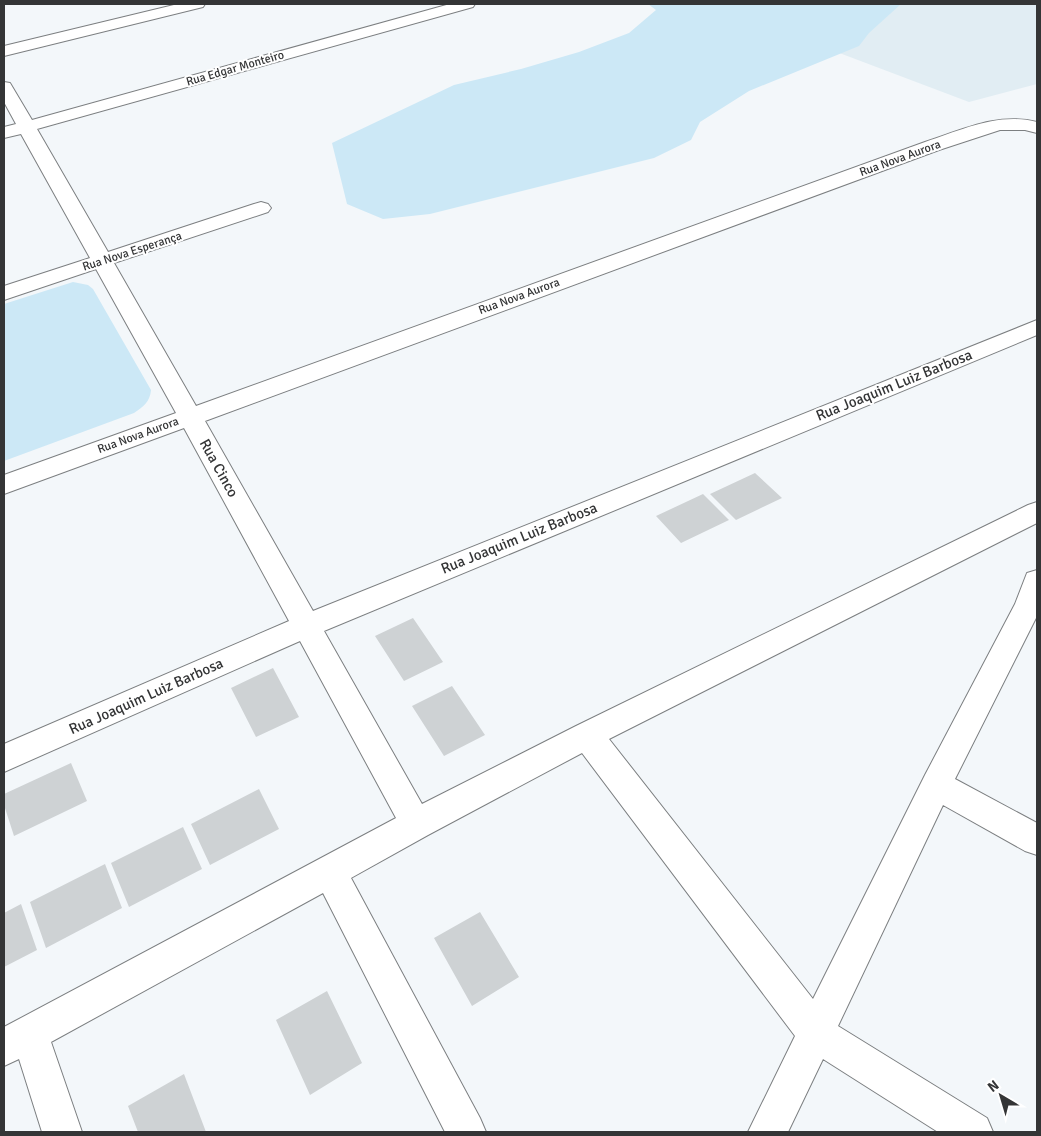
<svg xmlns="http://www.w3.org/2000/svg" width="1041" height="1136" font-family="Signika,sans-serif">
  <style>
    .built { fill: #e1edf3 }
    .green { fill: #cce8f6 }
    .building { fill: #ced2d4 }
    .lines { fill: none; stroke-linecap: round; stroke-linejoin: round }
    .minor-casing { stroke: #7c7f81; stroke-width: 2 }
    .minor { fill: #fff; fill-rule: evenodd }
    .labels { text-anchor: middle; stroke-width: 4; stroke-linejoin: round; paint-order: stroke }
    .far-street-label { font-size: 12px; fill: #343536; stroke: #fff }
    .street-label { font-size: 15px; fill: #343536; stroke: #fff }
  </style>
  <rect width="100%" height="100%" fill="#f3f7fa"/>
  <path class="built" d="M710,4H1037V84L969,102Z"/>
  <path class="green" d="M648,4H901L869,33L859,46L749,91L700,122L691,140L654,158L430,214L383,219L347,204L332,143L454,85L521,69L579,52L629,33L656,10Z
    M73,282L88,285L93,289L151,390C150,402 143,407 134,413L4,461V304Z"/>
  <path class="building" d="M755,473L782,498L736,520L710,494Z
    M703,494L729,520L681,543L656,516Z
    M413,618L443,662L404,681L375,636Z
    M273,668L299,717L256,737L231,688Z
    M452,686L485,735L444,756L412,706Z
    M71,763L87,801L14,836L4,805V794Z
    M259,789L279,829L210,865L191,824Z
    M183,827L202,869L129,907L111,863Z
    M105,864L122,908L46,948L30,902Z
    M21,904L37,950L4,967V913Z
    M480,912L519,977L472,1006L434,938Z
    M327,991L362,1063L310,1095L276,1020Z
    M184,1074L206,1132H138L128,1106Z"/>
  <g class="lines">
    <g class="minor-casing">
      <path id="minor" d="M178,4H205L203,7L4,56V46Z
        M450,4H475L473,7L37,129L108,252L254,204L261,202L268,204L271,208L268,212L114,263L196,406L925,142C962,130 998,112 1037,122V133L1025,130H1000L939,150L205,421L313,611L1037,320V335L324,631L422,804L576,726L1028,505L1037,502V523L609,739L813,999L925,775L1015,604L1027,573L1037,570V616L955,779L1037,823V855L1025,851L943,805L838,1026L987,1118L993,1132H938L823,1059L788,1132H748L795,1036L582,753L428,835L351,878L480,1118L486,1132H445L323,893L51,1042L82,1132H42L19,1059L4,1066V1027L396,818L300,641L4,772V744L289,621L184,428L4,494V475L176,413L96,269L4,300V286L90,258L21,134L4,138V127L16,124L4,102V82L10,83L32,120Z"/>
    </g>
    <use href="#minor" class="minor"/>
  </g>
  <g class="labels">
    <g class="far-street-label">
      <text transform="translate(235 68) rotate(-16)" y="4">Rua Edgar Monteiro</text>
      <text transform="translate(900 158) rotate(-20)" y="4">Rua Nova Aurora</text>
      <text transform="translate(132 251) rotate(-18)" y="4">Rua Nova Esperança</text>
      <text transform="translate(519 296) rotate(-20)" y="4">Rua Nova Aurora</text>
      <text transform="translate(138 435) rotate(-20)" y="4">Rua Nova Aurora</text>
    </g>
    <g class="street-label">
      <text transform="translate(894 385) rotate(-22)" y="5">Rua Joaquim Luiz Barbosa</text>
      <text transform="translate(219 468) rotate(61)" y="5">Rua Cinco</text>
      <text transform="translate(519 538) rotate(-22)" y="5">Rua Joaquim Luiz Barbosa</text>
      <text transform="translate(146 696) rotate(-24)" y="5">Rua Joaquim Luiz Barbosa</text>
    </g>
  </g>
  <rect width="1041" height="1136" fill="none" stroke="#343536" stroke-width="10"/>
  <g transform="translate(1001 1096) rotate(322)" stroke="#ffffff" stroke-width="4" paint-order="stroke">
  <path d="M0-4L9 19L0 12L-9 19Z" fill="#343536"/>
  <text y="-8" font-size="14" font-weight="bold" text-anchor="middle" fill="#343536">N</text>
  </g>
</svg>
